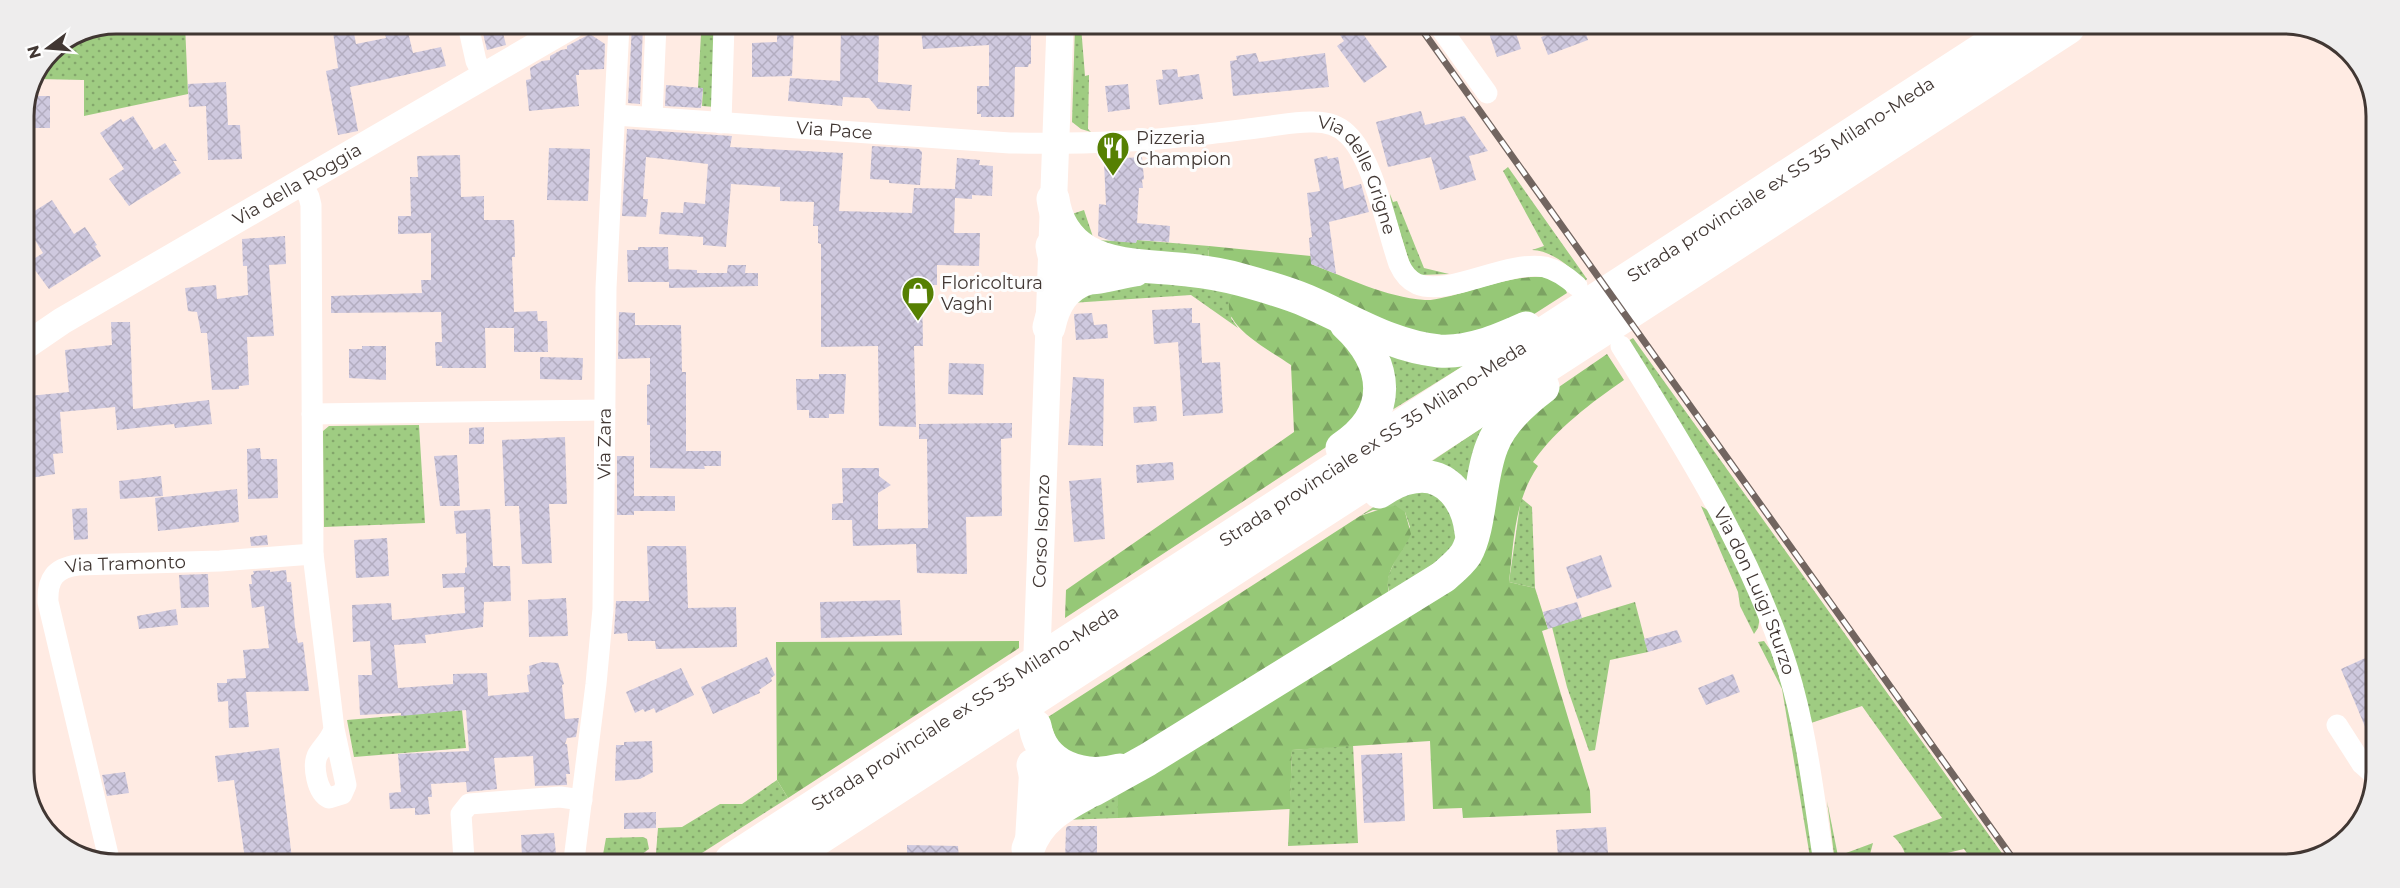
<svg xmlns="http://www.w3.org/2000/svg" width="2400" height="888" font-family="Montserrat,sans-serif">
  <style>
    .grass { fill: url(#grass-dots) }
    .forest { fill: url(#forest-firs) }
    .building { fill: url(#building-cross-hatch) }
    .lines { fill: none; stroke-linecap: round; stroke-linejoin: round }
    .minor { stroke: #fff; stroke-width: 21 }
    .tertiary { stroke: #fff; stroke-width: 27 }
    .trunk { stroke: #fff; stroke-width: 33 }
    .rail-casing { stroke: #726560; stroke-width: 7 }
    .rail { stroke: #fdfdfd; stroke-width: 4.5; stroke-dasharray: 14; stroke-linecap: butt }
    .labels { text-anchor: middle; stroke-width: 6; stroke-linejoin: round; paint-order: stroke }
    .street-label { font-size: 18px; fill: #413733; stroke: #fdfdfd }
    .poi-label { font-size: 18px; fill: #413733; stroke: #fdfdfd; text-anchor: start }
    .rim { fill: none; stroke: #413733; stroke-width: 3 }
  </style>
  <defs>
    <pattern id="grass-dots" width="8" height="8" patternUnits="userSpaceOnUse" patternTransform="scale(1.5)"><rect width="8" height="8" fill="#9fcc82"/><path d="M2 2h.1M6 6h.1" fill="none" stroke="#83a66b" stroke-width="1.8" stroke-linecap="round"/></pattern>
    <pattern id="forest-firs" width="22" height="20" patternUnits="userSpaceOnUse" patternTransform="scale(1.5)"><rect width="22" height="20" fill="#96c877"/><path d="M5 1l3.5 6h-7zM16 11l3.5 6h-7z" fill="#7ca362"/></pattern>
    <pattern id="building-cross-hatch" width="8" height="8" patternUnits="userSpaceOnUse" patternTransform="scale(1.5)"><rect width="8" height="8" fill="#cfc9df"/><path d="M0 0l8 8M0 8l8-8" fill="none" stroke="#b3adc0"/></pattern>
  </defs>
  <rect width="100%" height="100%" fill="#ffebe3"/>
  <path class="grass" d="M116,24H185L188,94L84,116V80L38,79L51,51Z
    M1075,26H1081L1085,76L1089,75L1088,129L1091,132L1081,129L1072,122Z
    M701,34L719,35L715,107L702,106L703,88H698Z
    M1508,167L1587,279L1585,281C1570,267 1553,251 1532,250L1544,246L1503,171Z
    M1390,194L1393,202L1397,201L1424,268L1449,274L1420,275L1411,267L1391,204Z
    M1084,210L1094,240L1136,242L1137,240L1209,246L1208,261L1098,248L1072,214Z
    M1128,280L1246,292L1231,318L1238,328L1191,295L1071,303V299Z
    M1633,338L2009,863H1974L1964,849L1905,863C1908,853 1900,843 1893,836L1942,818L1862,706L1811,723L1628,341Z
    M1377,343L1471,361L1384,415Z
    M419,425L425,523L324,527L323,431L329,426Z
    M1486,425L1473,498L1426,465Z
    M1411,486L1453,502L1457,546L1390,596L1387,582L1389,574L1410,527L1405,512L1373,510L1360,516L1396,492Z
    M1521,498L1532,507L1535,588L1509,582Z
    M1701,506L1711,512L1760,617L1758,628L1754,634L1740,606L1738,592Z
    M1635,602L1648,652L1610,660L1595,750L1589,751L1567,687L1552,627Z
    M1764,641L1771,651L1791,714L1815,863H1811L1782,689L1758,642Z
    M462,710L466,748L354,757L347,720Z
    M1353,745L1358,843L1288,846L1292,750Z
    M777,780L788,798L691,860H648L656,853L658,828L682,827L720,804H742Z
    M1118,790V818L1063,820Z
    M1827,801L1838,856L1873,843L1869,858L1865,862H1835Z
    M643,837L647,839L649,849L634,860H602L606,838Z"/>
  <path class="forest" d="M1209,246L1311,256V264C1348,278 1385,297 1425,300C1454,302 1553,252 1567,293L1528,318L1433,343L1208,261Z
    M1246,292L1344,334L1373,389L1340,438L1065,618L1066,590L1294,432L1291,365C1273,352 1226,329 1229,304C1230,294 1237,293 1246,292Z
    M1607,354L1624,380C1592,402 1556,429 1533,462L1538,466C1514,501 1514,541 1509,582L1535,588L1548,629L1542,631L1590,791L1591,813L1463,818L1462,808L1433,809L1430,741L1292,750L1290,809L1118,818V790L1442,592L1495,461L1537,402Z
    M1396,506L1405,512L1411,534C1402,555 1381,572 1390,596L1164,736L1105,763L1061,752L1048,717L1360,516L1387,507Z
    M1019,641V648L788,798L777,780L776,642Z"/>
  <path class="building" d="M383,25H403L404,28H407L413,53L441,47L446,66L350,87L358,131L338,135L326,71L338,68L333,32L353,28L356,44L386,38Z
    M481,25H501L506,45L487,50Z
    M632,25H643L640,104L628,103Z
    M777,26H794L792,76L752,77V43L777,42Z
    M841,26H879L878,82L912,85L910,111L878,109L869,98L843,97L842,106L788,101L790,78L840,81Z
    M968,26H1031V64H1029L1028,67H1015L1014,117H981V114H977V86H989V45L923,49L921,30Z
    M1352,27H1358L1387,67L1364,83L1337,46L1344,41L1340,35Z
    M1487,27H1514L1521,49L1497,57Z
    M1567,27H1584L1588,40L1548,55L1541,37Z
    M590,34L605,44L604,69L579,70V75H576L579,106L529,111L526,80L531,79L530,68L542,61L550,60V56L561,50L567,49V46Z
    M1256,53L1259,62L1325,53L1329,87L1233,96L1230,61L1237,60L1236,56Z
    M1177,69L1178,77L1199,74L1203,99L1159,105L1156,80L1163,79L1162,70Z
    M226,82L228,125H240L242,159L208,160L206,106L189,107L188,84Z
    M1128,84L1130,109L1108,112L1105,86Z
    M666,85L703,88L701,108L665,106Z
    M31,96H50V128H26L24,126V111Z
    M1421,111L1425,125L1464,116L1488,151L1469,156L1476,180L1440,190L1431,157L1388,167L1376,122Z
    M133,116L154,150L165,143L177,161H173L181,173L129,206L109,179L124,169L100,133L121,119L123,122Z
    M627,129L732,136L730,147L843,153L839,211L912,213L914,188L955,189L957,158L980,160L979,165L993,166L992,196L972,195V199L955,198L954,233H980L979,266L937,265V285H922L923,346H914L916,427L879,426L878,346L821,347V244L818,243V226H813L814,202L780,201V187L731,184L726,247L703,245V237L659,234L661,212L683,213L684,202L705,204L708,164L646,157L643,199H648L646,217L622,216Z
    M872,146L919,149L922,152L920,185L889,183V180L870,179Z
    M549,148L590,149L588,201L547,200Z
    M460,155L461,197L484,196V220H514L515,257H512L514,312L537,311L538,321H547L548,352H514V328H485L486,368H442V366H436L435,342H442L441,312L331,313V296L422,293L421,280H431V233L398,234V216H411L410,177H418L417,156Z
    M1327,156L1328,159L1338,157L1344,189L1361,184L1369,212L1329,222L1336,274L1311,264L1309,238L1312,237L1307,193L1320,191L1314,159Z
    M1142,157L1144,179L1142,180L1143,188H1139L1137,223L1170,226L1169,242L1137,240L1136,243L1111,241L1098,236L1099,204L1106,205L1104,162H1108V159Z
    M52,200L74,234L85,227L97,245L95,246L101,256L49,289L29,262L43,253L24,222L34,215L33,212Z
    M285,236L286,264L269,265L274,336L247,337L249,385L239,386V389L212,390L207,333H201L197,312L188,311L185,288L216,285L217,299L248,295L247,266H243L242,239Z
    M638,247H668L669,278L668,269L697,270V273H727L728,265H746L745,273H758V286L669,288V282H628L627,250H638Z
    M1192,308V323H1200L1202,363L1220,362L1223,413L1183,416L1178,342L1154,344L1152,310Z
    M619,312L635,313V325H681L682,372H686V451H721V466H704L705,469L650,468V425H647V385L650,384V358L618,359Z
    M1092,313L1094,325L1107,324L1108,338L1076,340L1074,314Z
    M111,322H130L133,409L209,400L212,424L175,428L174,424L117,430L115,407L60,412L63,453L53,454L55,474L24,479V401L29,396L69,392L65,350L112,345Z
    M362,346H386V380L349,378V349H362Z
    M540,357L583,358L582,380L540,379Z
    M949,363L984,364L983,395L948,394Z
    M819,374H846L844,414H829V418H809V410H797L796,379H819Z
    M1073,377L1104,379L1103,446L1068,445Z
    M1156,406L1157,421L1134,423L1133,407Z
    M1012,423V438L1001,439L1002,516L966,517L967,574L917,573L916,544L853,546L852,520H832V504L843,503L842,468H879V476L891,485L878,493V529L928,528L927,439H919V424Z
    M484,427V444H469V428Z
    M565,437L567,504H549L552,563L522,564L519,506H505L502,440Z
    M260,448L261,459H277L278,498L248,499L247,449Z
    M457,455L460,506H440L434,456Z
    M617,456H634V496H675V511H634V515H617Z
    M1173,462L1174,480L1137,483L1136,465Z
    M161,476L163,496L120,499L119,481Z
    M1101,478L1105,539L1074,542L1069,481Z
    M237,489L239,522L158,531L155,498Z
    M87,508L88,539L74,540L72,509Z
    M490,509L493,566H510L511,601L484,602L483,627L425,635L426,643L394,645L398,688L453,684V674L487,673L488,696L529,692L527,675L530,674L529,666L542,662L558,663L564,684L562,685L565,719L579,718L576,737L567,738L565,744H567L570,774H566L567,785L535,786L533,756L494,758L497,789L467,792L466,782L431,784L432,797H428L430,814L415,815V808L390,809L389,793L401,792L398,754L469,751L466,710L401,716V713L360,715L358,675H372L370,641L353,642L352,605L391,603L392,620L465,613L464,587L443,588L442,574L465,573V568L467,567L466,533L456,534L454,511Z
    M267,535L268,545L251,546L250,537Z
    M387,538L389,576L356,578L354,540Z
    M647,546H686L688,608L736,607L737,647L656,649L655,641H628L627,633L614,634L616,601H649Z
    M1601,555L1612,587L1577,599L1566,567Z
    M270,570V572L286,570L287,582H291L295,627L298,643L303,642L309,691L246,692L249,727L229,728L228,701L218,702L217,683H227V679L246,678L243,650L269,648L264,606L252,608L249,584H252L251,575L254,574L253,571Z
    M208,574L209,607L181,608L179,575Z
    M566,598L568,636L529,637L528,600Z
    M900,600L902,635L821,638L820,602Z
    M1577,602L1582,618L1548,629L1543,612Z
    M176,609L178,625L139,629L137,616Z
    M1677,630L1682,642L1648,652L1644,639Z
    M2372,655V685L2371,741L2341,669Z
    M767,657L775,675L771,678L772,681L759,690L760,693L713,714L701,687Z
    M681,668L694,695L656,713L654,708L645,712L643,709L635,713L626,692Z
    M1733,674L1740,692L1706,705L1698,688Z
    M652,741L653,772L640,779L615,781L616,745H624V742Z
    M279,748L292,859H245L234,780L218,782L215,756Z
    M1402,753L1405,821L1364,823L1361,755Z
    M125,772L129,793L107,796L102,775Z
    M656,812V828L624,829V813Z
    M1068,826H1097V861H1065L1066,828Z
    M1606,827L1608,853L1558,857L1556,830Z
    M554,833L556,854L522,857L521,835Z
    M907,845L958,846L959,861H907Z"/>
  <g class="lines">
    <g class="minor">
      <path d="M468,25L476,61L484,76"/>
      <path d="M1440,27L1487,93"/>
      <path id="s1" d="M615,115L1010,143C1069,144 1128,143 1187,136C1213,134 1239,130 1264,127C1281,125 1297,121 1314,122C1326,122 1338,125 1347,134C1373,157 1387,230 1399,264C1403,273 1408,280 1417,284C1449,297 1506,260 1545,267C1557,270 1568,278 1577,286"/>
      <path d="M652,117L656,25"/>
      <path d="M721,123L724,25"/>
      <path d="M301,182L309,197L311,205L313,554L334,729C331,739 324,745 318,754C312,765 317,793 329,798L342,794L346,785L334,729"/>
      <path id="s2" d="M1621,346C1685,448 1752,554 1788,670C1807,732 1814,799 1824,863"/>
      <path d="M312,414L605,410"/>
      <path d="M2337,725L2362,764L2371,772"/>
      <path id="s3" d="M109,859L48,602C47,579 55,568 78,565L220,561L313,554"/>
      <path d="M464,860L461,814L469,804L560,797L582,800"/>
      <path id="s4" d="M574,860L596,684L603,609L606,288L619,25"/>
    </g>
    <g class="tertiary">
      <path id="s5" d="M24,347L62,321L572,25"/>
      <path id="s6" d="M1036,679L1060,26"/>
      <path d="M1028,849L1033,765"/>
    </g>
    <g class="trunk">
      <path d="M1053,199C1056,221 1066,239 1086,251C1116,268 1155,266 1188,270C1207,272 1225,275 1242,280C1264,286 1286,292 1307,301C1351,320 1390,346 1439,351C1470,353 1499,340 1526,328"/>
      <path d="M1052,246C1059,295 1101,275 1135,270"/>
      <path d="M1049,327C1054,304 1064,286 1088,278"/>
      <path d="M1342,448C1394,414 1389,364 1346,324"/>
      <path d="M1379,492C1390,485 1401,478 1414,477C1448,471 1468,503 1471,532"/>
      <path d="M1035,726C1042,767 1083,780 1120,770"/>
      <path d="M1033,765L1037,783L1046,793L1069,795L1093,790L1147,760L1443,577C1451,570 1460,563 1466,554C1481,527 1479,478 1492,446C1501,422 1523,402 1543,387"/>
      <path d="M1028,849C1038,820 1059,808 1085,794"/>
      <path id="s7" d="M731,860L2015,28"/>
      <path d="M784,861L2068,28"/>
    </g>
    <g class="rail-casing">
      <path id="rail" d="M1420,27L2016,863"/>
    </g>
    <use href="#rail" class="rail"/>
  </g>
  <defs>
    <g id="restaurant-pin" transform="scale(1.725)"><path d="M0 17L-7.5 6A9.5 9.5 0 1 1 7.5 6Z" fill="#568002" stroke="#fdfdfd"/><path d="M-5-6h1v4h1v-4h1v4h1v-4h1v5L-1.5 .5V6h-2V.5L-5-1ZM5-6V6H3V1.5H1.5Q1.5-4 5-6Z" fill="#fff"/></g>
    <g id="shop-pin" transform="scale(1.725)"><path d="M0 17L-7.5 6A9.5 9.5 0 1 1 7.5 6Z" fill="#568002" stroke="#fdfdfd"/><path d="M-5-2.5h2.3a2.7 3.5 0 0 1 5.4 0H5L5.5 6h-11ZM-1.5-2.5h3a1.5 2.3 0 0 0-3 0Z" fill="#fff"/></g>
  </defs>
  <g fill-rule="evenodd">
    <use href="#restaurant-pin" x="1113" y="148"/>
    <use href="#shop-pin" x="918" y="293"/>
  </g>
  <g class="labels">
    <g class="street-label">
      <text dy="6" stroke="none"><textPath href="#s1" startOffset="220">Via Pace</textPath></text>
      <text dy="6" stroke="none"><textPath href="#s7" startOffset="1251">Strada provinciale ex SS 35 Milano-Meda</textPath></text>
      <text dy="6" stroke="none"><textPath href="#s1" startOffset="776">Via delle Grigne</textPath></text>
      <text dy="6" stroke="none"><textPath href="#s5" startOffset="318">Via della Roggia</textPath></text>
      <text dy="6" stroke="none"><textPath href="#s4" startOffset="418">Via Zara</textPath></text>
      <text dy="6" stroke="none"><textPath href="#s7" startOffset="765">Strada provinciale ex SS 35 Milano-Meda</textPath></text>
      <text dy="6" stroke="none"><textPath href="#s6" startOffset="148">Corso Isonzo</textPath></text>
      <text dy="6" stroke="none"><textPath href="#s3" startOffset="366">Via Tramonto</textPath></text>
      <text dy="6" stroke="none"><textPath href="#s2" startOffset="280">Via don Luigi Sturzo</textPath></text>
      <text dy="6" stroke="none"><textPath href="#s7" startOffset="279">Strada provinciale ex SS 35 Milano-Meda</textPath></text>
    </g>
    <g class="poi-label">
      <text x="1136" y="144">Pizzeria<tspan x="1136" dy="21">Champion</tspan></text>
      <text x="941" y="289">Floricoltura<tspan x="941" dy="21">Vaghi</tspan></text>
    </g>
  </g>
  <path d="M0 0H2400V888H0ZM116 34H2284A82 82 0 0 1 2366 116V772A82 82 0 0 1 2284 854H116A82 82 0 0 1 34 772V116A82 82 0 0 1 116 34Z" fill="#eeeded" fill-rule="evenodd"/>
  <path class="rim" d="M116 34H2284A82 82 0 0 1 2366 116V772A82 82 0 0 1 2284 854H116A82 82 0 0 1 34 772V116A82 82 0 0 1 116 34Z"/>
  <g transform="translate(48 48) rotate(254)" stroke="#fdfdfd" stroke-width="4.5" paint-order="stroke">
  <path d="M0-4.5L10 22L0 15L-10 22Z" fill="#413733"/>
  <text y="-9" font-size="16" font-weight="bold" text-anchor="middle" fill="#413733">N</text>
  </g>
</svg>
